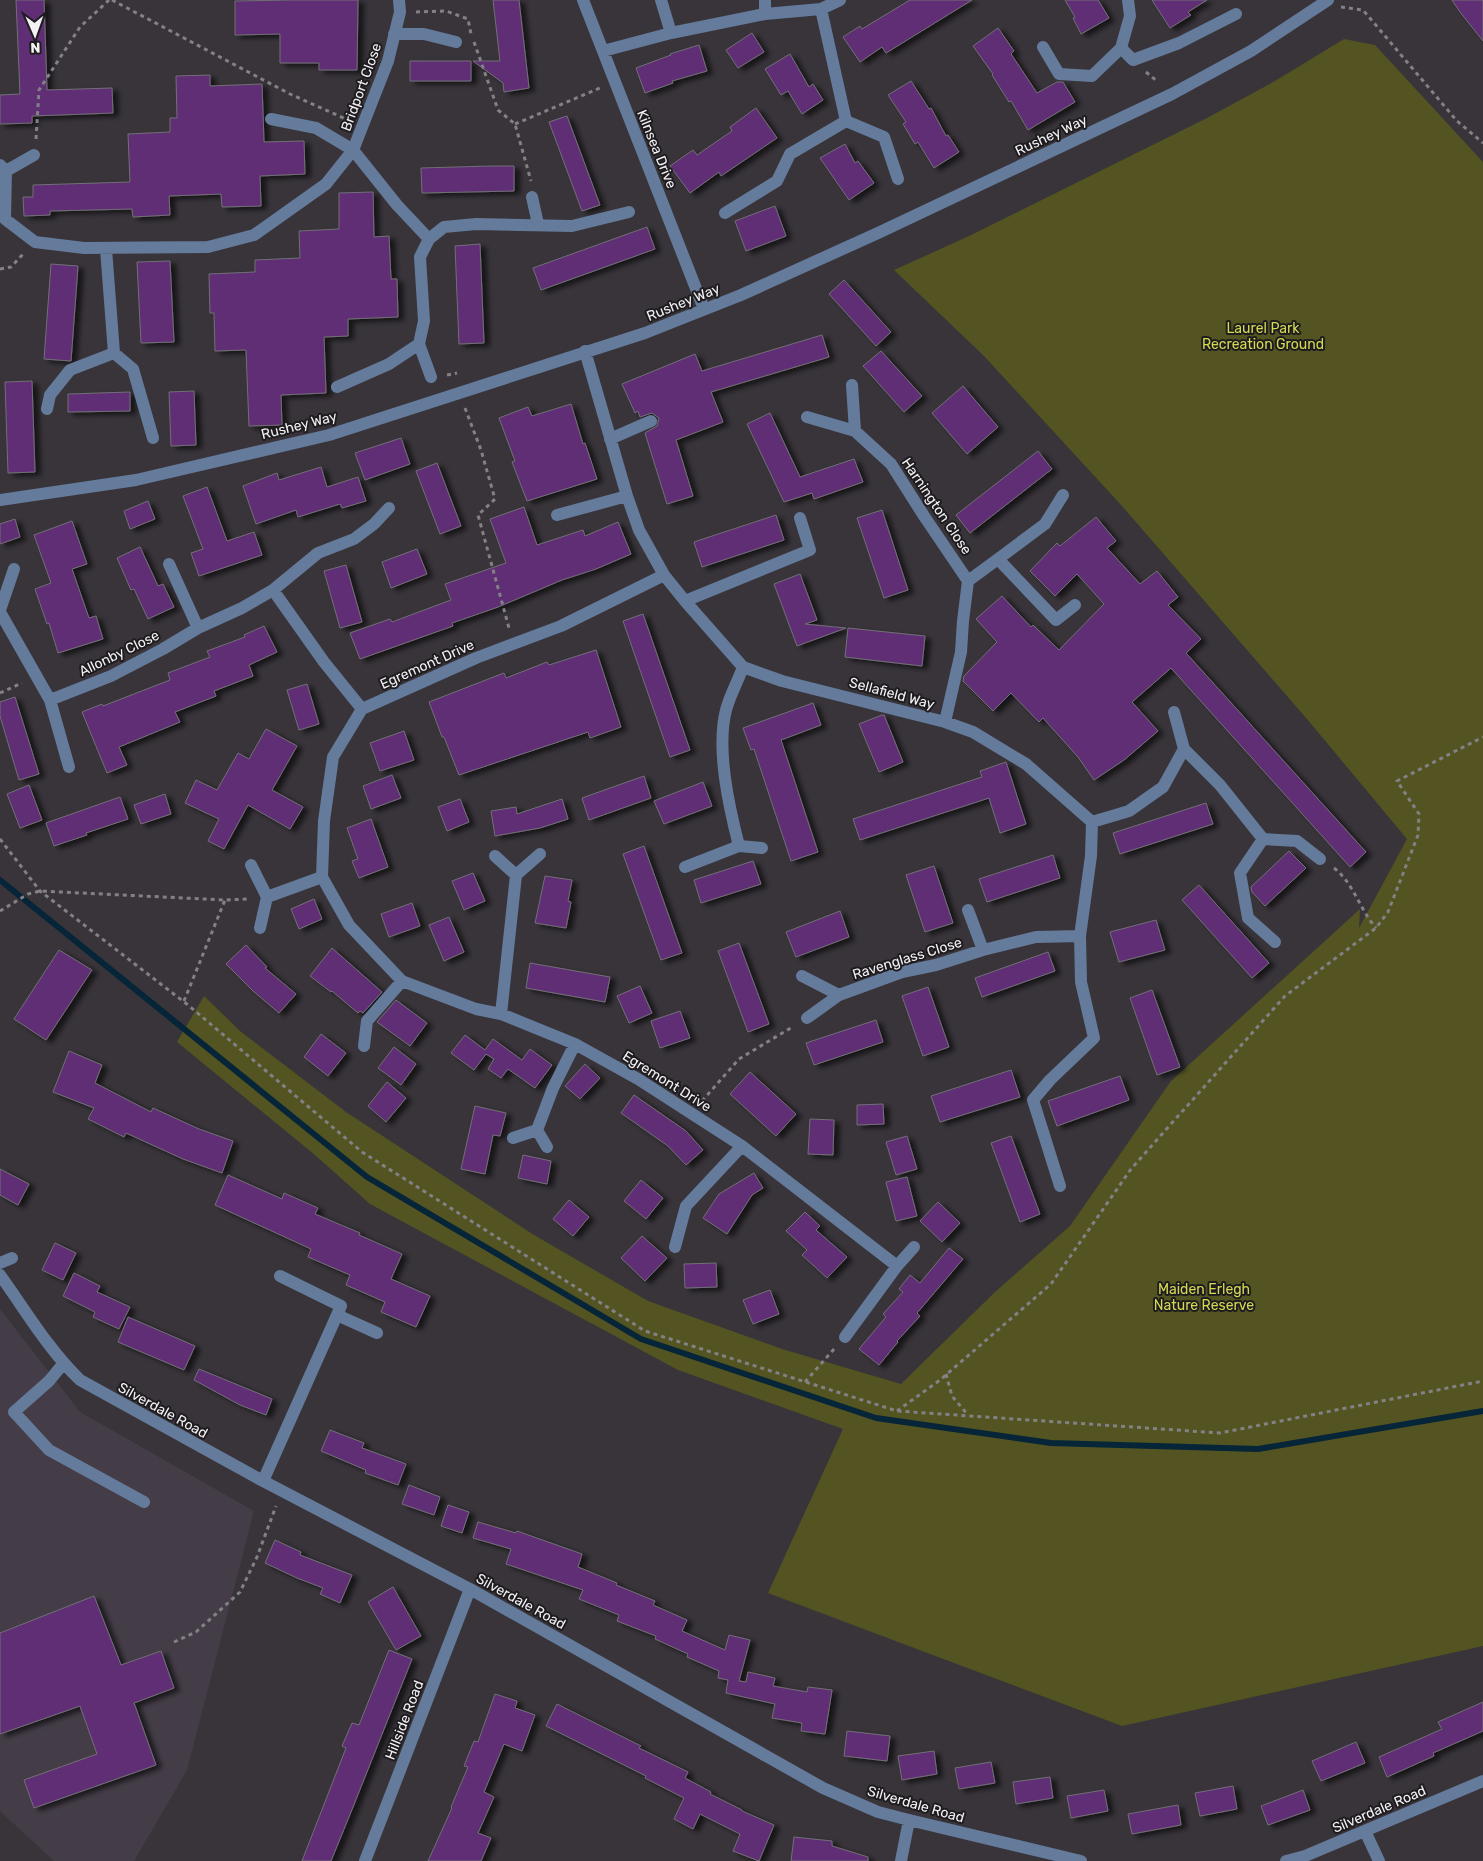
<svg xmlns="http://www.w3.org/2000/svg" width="1483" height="1861" font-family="Rubik,sans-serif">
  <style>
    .built { fill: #443d48 }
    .green { fill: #535421 }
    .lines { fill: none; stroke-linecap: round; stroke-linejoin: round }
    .stream { stroke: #062538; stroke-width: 6 }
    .building { fill: #5e2d75; stroke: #736f76; filter: url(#shadow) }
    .path { stroke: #848186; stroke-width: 3; stroke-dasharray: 4 4; stroke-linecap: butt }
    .minor { stroke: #657b9b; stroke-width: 12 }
    .labels { text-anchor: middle; stroke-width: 4; stroke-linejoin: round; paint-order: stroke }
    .street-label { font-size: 14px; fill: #f3f1f4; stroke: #1e1c1f }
    .park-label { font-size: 14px; fill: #d5d851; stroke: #1e1c1f }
  </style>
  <defs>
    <filter id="shadow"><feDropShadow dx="5.5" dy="3" stdDeviation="2.5" flood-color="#0009"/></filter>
  </defs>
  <rect width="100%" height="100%" fill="#38343a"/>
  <path class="built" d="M0,1309L80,1412L254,1511L187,1770L134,1861H54L0,1811Z"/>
  <path class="green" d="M1344,39L1375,45L1483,162V1646L1122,1726L768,1593L843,1429L678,1370L370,1204L315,1155L177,1042L204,996L240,1031L346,1112L534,1235L648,1301L782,1349L901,1384L995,1292L1070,1226L1171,1081L1360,909L1359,928L1407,839L1307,719L1122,506L984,356L894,270L969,236L1207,118L1275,81Z"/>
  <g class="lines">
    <path class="stream" d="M0,880L367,1177L641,1339L876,1418L1051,1443L1258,1449L1483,1411"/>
  </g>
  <path class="building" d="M16,0H44L47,90L112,88L113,113L32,116V123L0,124V95L20,94Z
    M293,0H358L357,70H319V63H280V34L235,35V1Z
    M493,0H519L529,88L504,92L503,83L473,61H500Z
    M910,0H972L886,53L882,47L860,62L843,37L860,26L862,29Z
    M1065,0H1098L1109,18L1081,34L1073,18L1075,17Z
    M1152,0H1207L1188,12L1191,15L1170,28Z
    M1452,0H1483V41L1460,12Z
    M998,28L1014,51L1011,54L1037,93L1057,82H1063L1075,102L1028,130L1011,101L1009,102L992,75L993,74L973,46Z
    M752,33L764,52L738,68L726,50Z
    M699,45L707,71L672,81L673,83L645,93L636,68L671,55L670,54Z
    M790,54L809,87L813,84L823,100L802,114L788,91L781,95L765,69Z
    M410,61H471V81H410Z
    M210,75V86L262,84L264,142L304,141L305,174L260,176L261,206L222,207L221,194L169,196L170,215L133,217L132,209L50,211V215L24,216L23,197H33V185L130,182L128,134L170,132V118H177L176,76Z
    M911,81L929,109L931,108L946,136L948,135L959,152L934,168L918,142L915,144L903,124L906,122L888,95Z
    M756,108L777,138L721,176L719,172L690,193L670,166L693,150L697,155L732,131L730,127Z
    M567,116L600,205L582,211L549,122Z
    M845,144L855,163L858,161L874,183L849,200L820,158Z
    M490,166H514V191L422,193L421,168Z
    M373,192L374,237L389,236L391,279H397L398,317L348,319V336L324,337L326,393L281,395L282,425L249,426L246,350L215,351L214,313H210L209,274L255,272V260L300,258L299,231L339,229V193Z
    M775,206L786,236L746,251L735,221Z
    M647,227L655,249L541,290L533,268Z
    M480,244L484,343L459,344L455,246Z
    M170,261L174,342L141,343L137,262Z
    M51,264L78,266L71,361L44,359Z
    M844,280L891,332L876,346L829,294Z
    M822,335L829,357L711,392L723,422L676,440L693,496L667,504L645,433L657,426L659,418L652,413L640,417L638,411L635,413L622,384L695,354L702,371Z
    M881,351L922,396L904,412L863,366Z
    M32,381L35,472L8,473L5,382Z
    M963,386L998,427L967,454L932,413Z
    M194,391L196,445L171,446L169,392Z
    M130,392V411L68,412V394Z
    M571,404L583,444L585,443L597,479L527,501L512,462L515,461L499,418L528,407L532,416Z
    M770,413L800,477L854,459L863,482L814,499L812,493L784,502L747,424Z
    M401,438L410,464L365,480L355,453Z
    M1038,451L1052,469L970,533L956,515Z
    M437,463L461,526L440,534L416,471Z
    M321,467L327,487L358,477L366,501L342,508L340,504L298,517L296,510L256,524L243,486L277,473L279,480Z
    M207,487L227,541L254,532L262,555L199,576L191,553L203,549L183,496Z
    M148,501L155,519L130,529L124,511Z
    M524,507L537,545L583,530L585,536L618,522L631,554L596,569L562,580L498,607L452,623L453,626L360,659L350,633L390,619L392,622L451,600L445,584L506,563L490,519Z
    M882,510L908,590L884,598L857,518Z
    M776,515L784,540L702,567L694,542Z
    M1096,517L1116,541L1107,548L1140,584L1157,571L1178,597L1168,605L1201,639L1186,653L1366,852L1350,867L1171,668L1132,702L1158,731L1124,760L1094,780L1078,757L1043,718L1039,722L1011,693L993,711L963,681L964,676L997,642L976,619L1002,596L1031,627L1033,625L1059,650L1104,604L1077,574L1055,596L1030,571L1057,543L1060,546Z
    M15,519L20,537L0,544V524Z
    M72,521L87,564L72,569L89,618L96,616L103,639L58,653L49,623L47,624L35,589L51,583L34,535Z
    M140,547L158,586L163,584L174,607L148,619L134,589L131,590L117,558Z
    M417,549L427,574L391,588L382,562Z
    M346,565L362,622L340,628L324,571Z
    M800,574L817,620L805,624L846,628L797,646L774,584Z
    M643,614L690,750L670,757L623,621Z
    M264,626L277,652L249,665L253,676L214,691L216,696L175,712L180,722L119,747L127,765L107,773L82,712L102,704L103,706L170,680L168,673L210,657L207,651L245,637L244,635Z
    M848,628L925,636L922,666L845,657Z
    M596,650L621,727L590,738L588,732L459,775L444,737H442L429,702L504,673L506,678L547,662L549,665Z
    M307,684L319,724L299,730L287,690Z
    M15,697L39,774L19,780L0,716V702Z
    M813,703L821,725L781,740L818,852L791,861L754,749L751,750L743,728Z
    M882,715H884L903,762L879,772L859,724Z
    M266,729L297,746L272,790L303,807L290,829L248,805L224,849L208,841L219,819L185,803L196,780L217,790L238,753L249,759Z
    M404,731L414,760L380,771L370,743Z
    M1006,762L1026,824L1000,833L989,798L860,840L853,819L982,777L980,771Z
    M392,775L401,798L371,809L363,786Z
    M644,776L651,798L589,820L582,798Z
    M703,782L712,806L664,824L654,801Z
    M29,785L42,820L20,828L7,794Z
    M165,794L171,814L141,824L134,805Z
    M120,797L128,819L86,833L87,835L54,846L46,823Z
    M460,799L469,822L447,831L438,807Z
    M562,799L568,819L540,828L495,836L491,811L516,807L517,814Z
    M1206,803L1213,824L1120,854L1113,833Z
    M371,819L388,867L359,878L352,861L358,859L347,828Z
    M644,846L682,953L661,960L623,854Z
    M1289,851L1306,868L1265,906L1252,892L1251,887Z
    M1053,855L1060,878L987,902L979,879Z
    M753,861L761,884L701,903L694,880Z
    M934,866L953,923L925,932L906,875Z
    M473,873L485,901L464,910L452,881Z
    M545,876L572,880L568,901L571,902L566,928L535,923Z
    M1199,885L1269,963L1252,978L1182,900Z
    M314,899L322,919L299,929L291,909Z
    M412,903L420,926L389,937L381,914Z
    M840,911L849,937L796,957L786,932Z
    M449,917L464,952L444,961L429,925Z
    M1156,920L1165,950L1119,962L1110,932Z
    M739,943L769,1024L748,1032L718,951Z
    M246,945L267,967L265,968L296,994L279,1013L253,991L226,964Z
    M332,948L382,992L363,1013L360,1011L358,1013L332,991L331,992L310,976Z
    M59,950L92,970L46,1040L14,1019Z
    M1048,952L1055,971L982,997L975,978Z
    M530,963L610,977L605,1002L526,988Z
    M640,986L652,1013L629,1023L617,996Z
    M928,987L949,1047L923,1056L902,996Z
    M1152,990L1180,1067L1157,1075L1130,998Z
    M396,1000L427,1023L410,1046L377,1022Z
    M680,1011L690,1038L660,1048L651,1021Z
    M876,1020L883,1042L814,1065L806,1043Z
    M321,1034L346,1053L328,1076L304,1057Z
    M465,1035L485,1050L493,1039L522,1060L530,1049L552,1065L535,1088L508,1069L501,1078L488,1069L494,1059L486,1054L474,1070L451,1053Z
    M394,1047L416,1064L401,1085L378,1068Z
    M69,1051L102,1065L95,1083L151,1112L153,1108L199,1129L233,1141L222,1173L183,1159L126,1133L124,1137L88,1119L94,1108L53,1092Z
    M585,1064L600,1078L580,1099L565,1086Z
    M1011,1070L1020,1097L940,1122L931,1096Z
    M750,1072L796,1114L776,1136L730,1094Z
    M1120,1076L1129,1100L1057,1126L1048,1101Z
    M387,1082L406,1098L386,1122L368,1106Z
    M634,1095L686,1131L703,1150L686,1165L668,1146L621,1113Z
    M883,1104L884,1124L857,1125V1105Z
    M475,1106L506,1113L500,1136L493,1135L485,1174L461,1169Z
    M810,1119L834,1120L833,1155L808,1154Z
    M907,1136L917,1169L896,1175L886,1142Z
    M1011,1136L1040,1214L1020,1222L991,1143Z
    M523,1155L551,1161L547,1184L518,1178Z
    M0,1169L29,1184L18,1205L0,1195Z
    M754,1173L763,1188L752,1195L727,1234L703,1218L719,1194Z
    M228,1175L282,1199L284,1193L318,1208L315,1214L360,1233L359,1235L402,1254L391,1279L430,1296L416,1327L381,1312L385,1302L346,1285L350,1275L308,1257L311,1249L215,1205Z
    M907,1177L917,1216L896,1221L886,1182Z
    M641,1180L663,1198L646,1219L624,1201Z
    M569,1200L589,1217L573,1236L553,1219Z
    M938,1202L960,1223L942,1242L920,1221Z
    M805,1212L820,1226L816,1230L847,1257L827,1278L802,1255L807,1250L786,1231Z
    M642,1236L667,1258L645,1281L621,1258Z
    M55,1243L76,1253L63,1280L42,1270Z
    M949,1248L963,1259L917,1313L920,1316L897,1341L898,1342L879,1365L859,1349L886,1317L883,1314L903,1292L899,1289L910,1275L920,1283Z
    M716,1263L717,1287L685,1288L684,1264Z
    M74,1273L100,1286L97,1292L130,1307L119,1329L93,1317L95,1312L63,1296Z
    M770,1290L779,1314L753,1324L743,1300Z
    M128,1317L195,1346L184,1370L118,1342Z
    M199,1369L272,1399L266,1415L240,1405L194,1380Z
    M330,1430L364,1443L362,1448L406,1464L398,1485L365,1473L366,1470L321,1451Z
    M409,1485L440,1497L434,1515L402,1504Z
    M448,1505L469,1512L462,1533L441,1526Z
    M478,1522L516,1533L517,1531L582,1554L578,1567L617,1583L616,1585L655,1601L653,1605L687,1620L682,1631L725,1650L729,1635L750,1640L739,1681L746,1682L748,1672L775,1678L773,1686L807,1692L808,1687L832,1690L825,1734L801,1731L802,1723L772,1718L775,1704L726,1693L728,1680L718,1678L719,1671L687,1657L688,1654L655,1639L656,1636L617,1621L619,1615L579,1599L583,1590L506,1564L511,1549L473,1538Z
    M275,1540L301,1552L300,1555L352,1575L340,1603L320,1594L323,1588L297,1578L265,1563Z
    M393,1587L421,1636L396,1650L368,1602Z
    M94,1596L121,1665L161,1651L174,1688L134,1703L156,1765L34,1808L24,1780L97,1754L80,1706L0,1734V1633Z
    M389,1650L412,1659L353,1807L331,1861H302L346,1748L342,1746L352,1723L359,1725Z
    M495,1694L517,1701L515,1708L535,1715L522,1751L504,1744L484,1792L494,1797L478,1833L491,1838L481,1861H428L452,1808L451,1807L468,1767L464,1766L474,1741L478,1742Z
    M1483,1702V1731L1433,1753L1434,1756L1387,1777L1379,1757L1442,1729L1438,1722Z
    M557,1704L641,1746L639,1748L688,1772L685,1778L711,1792L710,1794L742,1810V1811L774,1825L759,1861L733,1851L740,1834L700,1814L693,1829L674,1819L684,1798L645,1778L646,1776L546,1726Z
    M847,1731L890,1736L887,1761L844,1756Z
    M1356,1742L1365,1763L1321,1781L1312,1761Z
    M934,1751L937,1774L902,1780L898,1756Z
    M991,1762L995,1783L959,1789L955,1768Z
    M1050,1777L1053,1798L1016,1804L1013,1782Z
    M1233,1786L1237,1809L1200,1816L1195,1793Z
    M1104,1790L1108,1811L1071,1818L1067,1796Z
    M1303,1790L1310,1810L1268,1825L1261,1806Z
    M1178,1805L1181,1825L1132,1834L1128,1814Z
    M794,1837L832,1841V1846L868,1857V1861H791Z"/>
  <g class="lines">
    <path class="path" d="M112,0L290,94L348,120
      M1341,7L1363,10L1457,121L1483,143
      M416,12L446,11L468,19L471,34
      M474,42L498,110L515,124L531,181
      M1146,72L1158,82
      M515,124L600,88
      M36,139L39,90L80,27L109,0
      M0,269L11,267L24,253
      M447,375L457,373
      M465,408L481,450L495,499L478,515L509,628
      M0,693L22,683
      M0,839L40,891L188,1005L362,1152L645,1331L897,1411L1220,1433L1483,1381
      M1334,868C1353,882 1360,910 1376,928
      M0,911L28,894L40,891L225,900L249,899
      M184,1001L225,900
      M702,1101L739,1059L794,1026
      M946,1374L952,1396L968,1415
      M805,1382L834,1349
      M897,1411L940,1380L1051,1284L1131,1169L1285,996L1376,928L1388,912L1418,835L1419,814L1397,781L1483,737
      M174,1642L196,1632L240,1592L257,1557L276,1506"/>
    <path class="minor" d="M583,0L704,309
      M661,0L671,33
      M765,14V0
      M394,34H424L456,42
      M1043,47L1059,74L1092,76L1121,48L1130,16L1128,0
      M1121,48L1133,60L1179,43L1236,14
      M603,51L671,33L765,14L821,9L840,0
      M271,119L316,128L353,150L397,205L429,239
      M846,121L884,137L898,179
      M0,165L6,171L5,219L35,242L84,248L208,247L254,235L326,184L353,150L388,61L400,12L399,0
      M6,171L34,155
      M532,197L538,224
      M725,213L777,181L790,154L846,121L821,9
      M585,351L627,496L639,530L664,575L685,601L743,667L782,681L945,722L973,732L1026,764L1092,822L1091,856L1080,936L1081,982L1094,1038L1050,1080L1033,1100L1060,1186
      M114,353L133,369L153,438
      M431,377L419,344L424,321L420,257L429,239L444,227L476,224L572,226L629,212
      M852,385L855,431L891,464L924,516L968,581L963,621L961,652L945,722
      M337,387L389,364L419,344
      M47,409L50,395L70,370L114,353L106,249
      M807,417L855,431
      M610,439L651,421
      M0,500L136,480L329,435L645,333L741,295L878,233L1172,94L1251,51L1328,0
      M557,515L627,496
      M998,559L1045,524L1063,495
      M169,564L198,628
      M664,575L561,626L476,658L362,709L333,757L324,821L322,877L349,925L402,981L476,1009L501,1014L575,1044L638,1079L742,1146L897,1266
      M968,581L998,559L1056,620L1075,605
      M273,590L318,553L354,539L374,524L389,508
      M685,601L810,550L800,518
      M0,610L14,569
      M0,612L50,700
      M1174,712L1184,749
      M69,767L50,700L111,676L163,649L198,628L242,608L273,590L324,662L362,709
      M1092,822L1129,811L1163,787L1184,749L1220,785L1263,839L1240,873L1248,918L1275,942
      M1263,839L1297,841L1320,859
      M739,846L762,848
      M495,856L516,875
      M251,865L267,897
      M685,867L739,846C729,807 716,749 726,710C730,695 738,681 743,667
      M968,910L983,950
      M260,928L267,897L322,877
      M802,976L839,995L902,972L936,965L983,950L1036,937L1080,936
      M501,1014L516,875L540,854
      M807,1018L839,995
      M364,1046L367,1021L402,981
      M537,1130L547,1147
      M513,1138L537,1130L553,1088L575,1044
      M675,1247L686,1206L742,1146
      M0,1263L12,1258
      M0,1275C26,1311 48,1349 80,1380L263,1481L470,1589L823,1788L878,1812L909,1820L1081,1861
      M337,1315L377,1333
      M845,1337L897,1266L914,1247
      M63,1364L49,1381L14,1412L49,1450L144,1502
      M263,1481L341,1306L280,1276
      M1365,1831L1379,1861
      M365,1861L470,1589
      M901,1861L909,1820
      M1286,1861L1305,1856L1483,1781"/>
  </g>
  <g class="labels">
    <g class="street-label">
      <text transform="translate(361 87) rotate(-70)" y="5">Bridport Close</text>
      <text transform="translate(1051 135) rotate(-25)" y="5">Rushey Way</text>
      <text transform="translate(657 149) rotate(68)" y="5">Kilnsea Drive</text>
      <text transform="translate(683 302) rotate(-22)" y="5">Rushey Way</text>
      <text transform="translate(299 425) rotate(-14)" y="5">Rushey Way</text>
      <text transform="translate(937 506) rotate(56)" y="5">Harnington Close</text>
      <text transform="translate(119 653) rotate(-26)" y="5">Allonby Close</text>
      <text transform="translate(427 664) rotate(-24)" y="5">Egremont Drive</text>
      <text transform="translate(892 693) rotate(15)" y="5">Sellafield Way</text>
      <text transform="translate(907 958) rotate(-17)" y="5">Ravenglass Close</text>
      <text transform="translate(667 1081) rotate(32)" y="5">Egremont Drive</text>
      <text transform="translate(163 1410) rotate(29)" y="5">Silverdale Road</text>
      <text transform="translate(521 1601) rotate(29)" y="5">Silverdale Road</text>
      <text transform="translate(404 1720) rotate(-69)" y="5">Hillside Road</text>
      <text transform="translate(916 1804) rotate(16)" y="5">Silverdale Road</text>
      <text transform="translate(1379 1809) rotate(-23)" y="5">Silverdale Road</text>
    </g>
    <g class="park-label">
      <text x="1263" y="333">Laurel Park<tspan x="1263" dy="16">Recreation Ground</tspan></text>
      <text x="1204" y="1294">Maiden Erlegh<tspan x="1204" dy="16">Nature Reserve</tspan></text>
    </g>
  </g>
  <g transform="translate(35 35) rotate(178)" stroke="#1e1c1f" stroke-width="4" paint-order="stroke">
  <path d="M0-4L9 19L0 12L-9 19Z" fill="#f3f1f4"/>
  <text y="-8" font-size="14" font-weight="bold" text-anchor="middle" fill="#f3f1f4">N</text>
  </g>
</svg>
